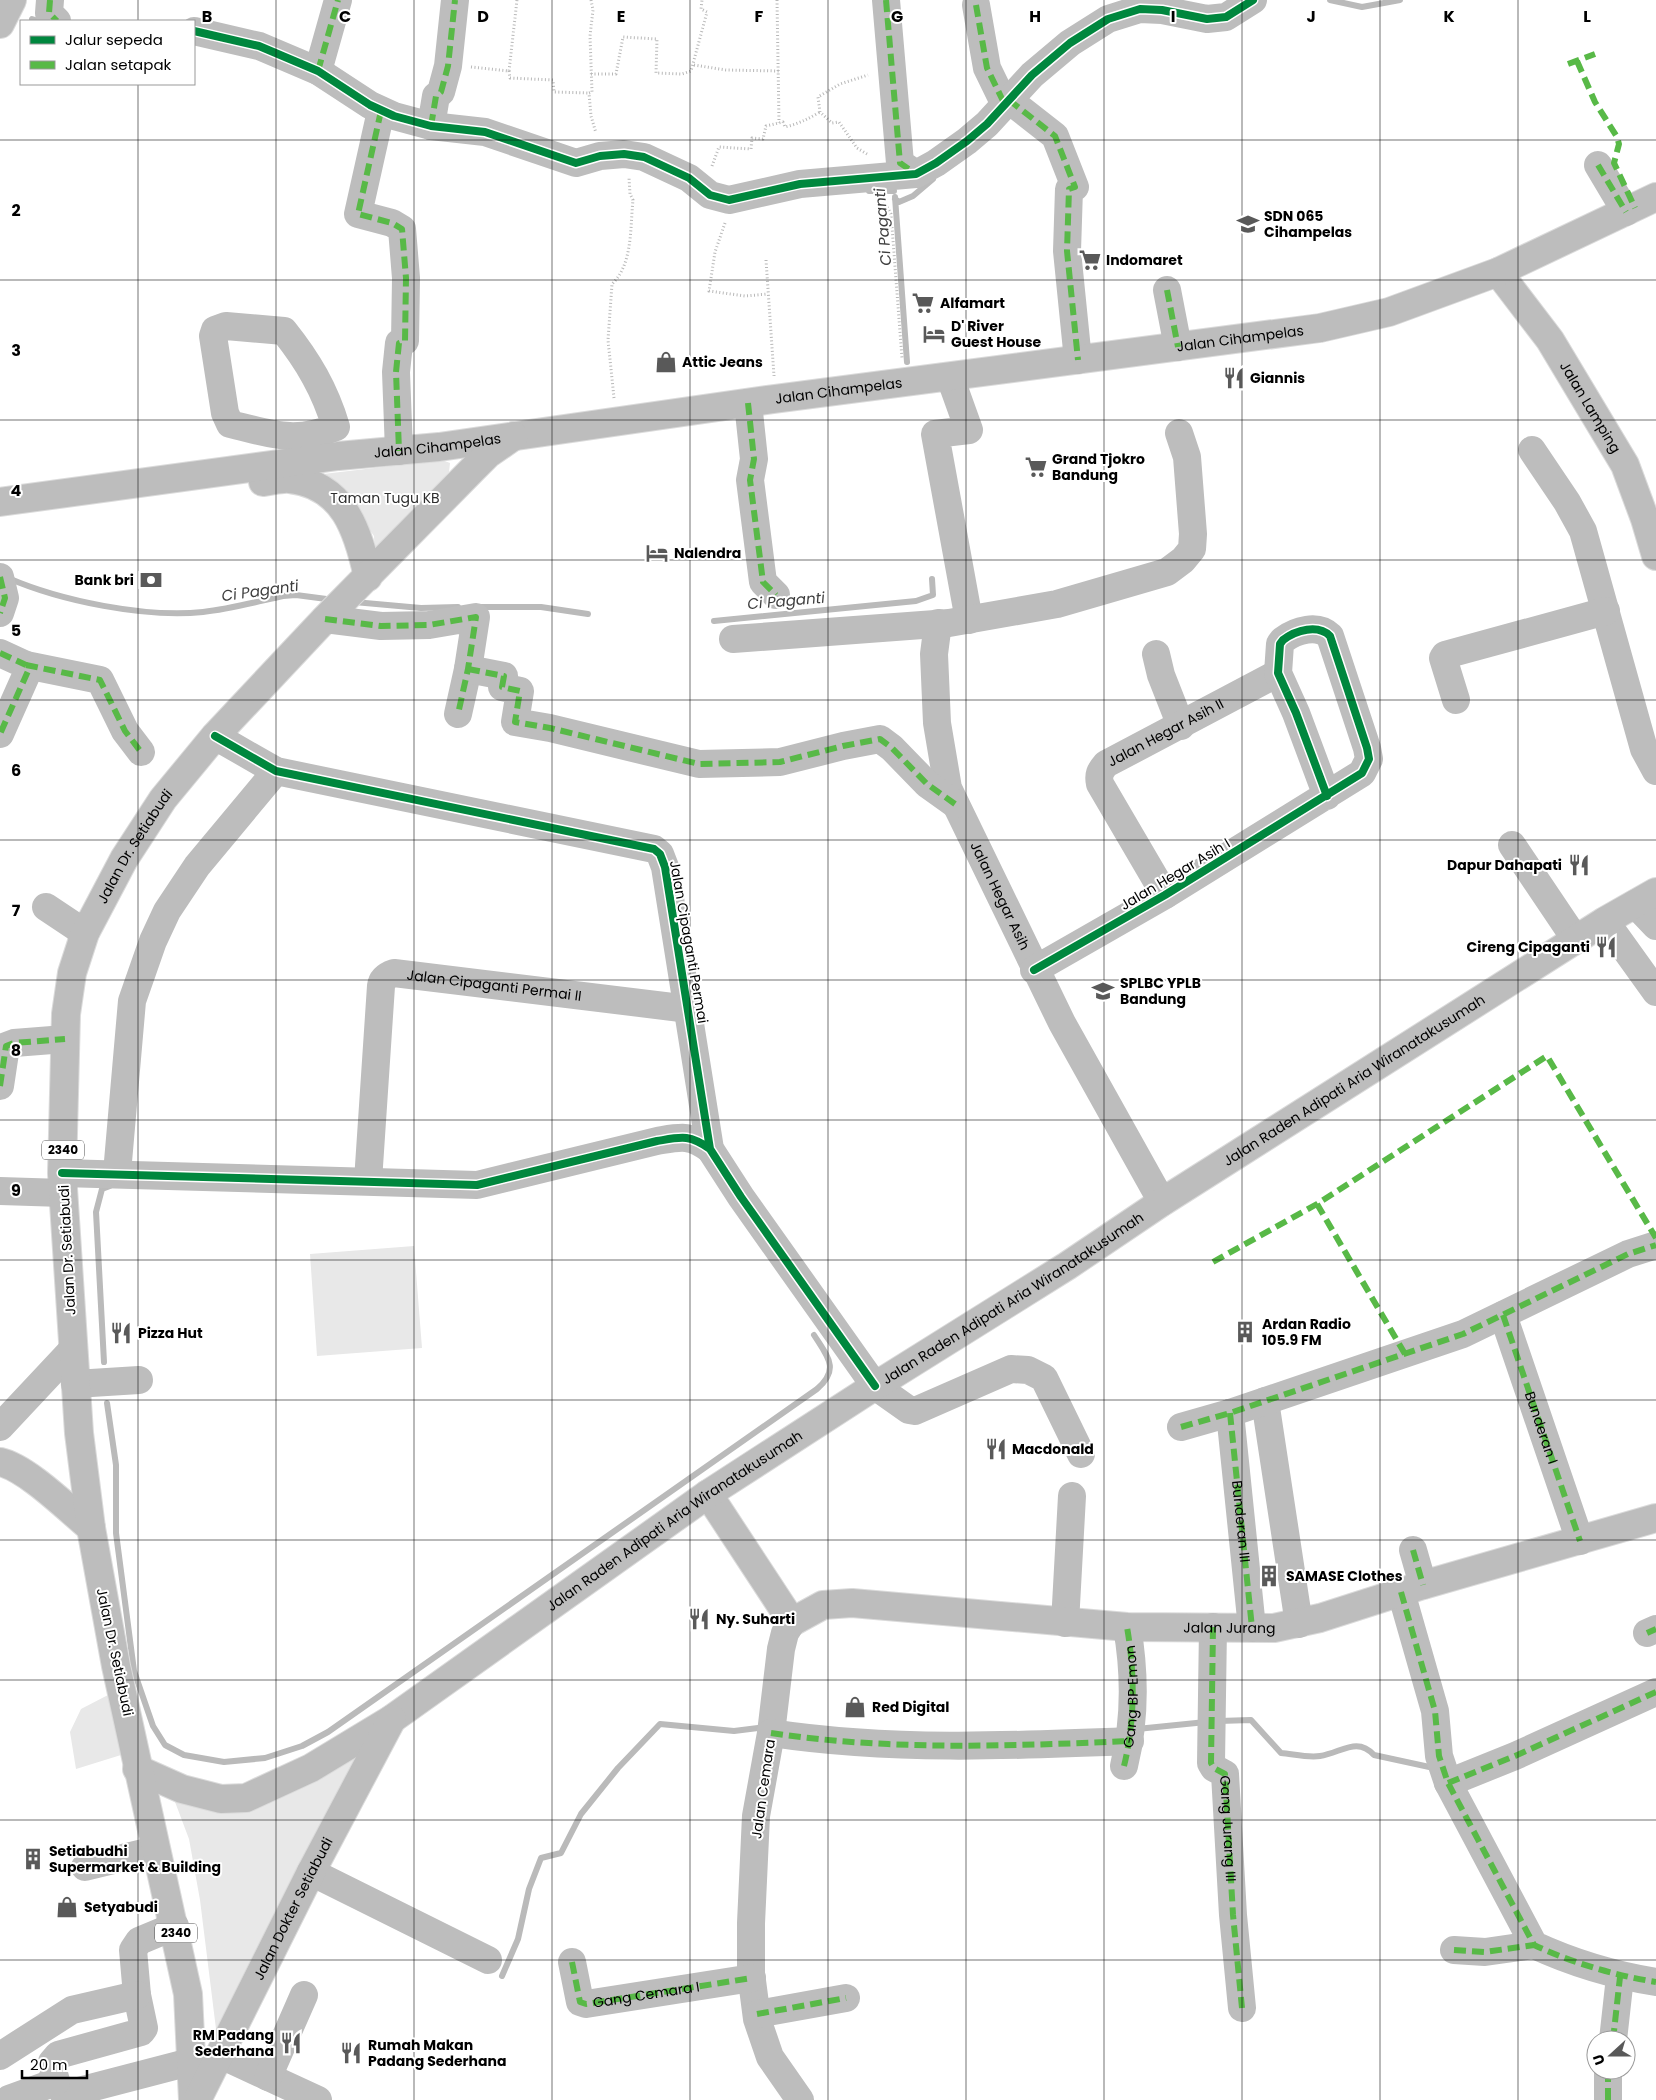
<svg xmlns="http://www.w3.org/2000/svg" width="1656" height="2100" font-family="Poppins,sans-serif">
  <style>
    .green { fill: #e8e8e8 }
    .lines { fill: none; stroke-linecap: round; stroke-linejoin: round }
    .stream { stroke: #bababa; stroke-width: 6 }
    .major-casing { stroke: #dbdbdb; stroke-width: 30 }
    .path { stroke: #b8b8b8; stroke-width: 3; stroke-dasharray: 1 2.5; stroke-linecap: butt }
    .minor { stroke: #bdbdbd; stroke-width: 28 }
    .major { stroke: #bdbdbd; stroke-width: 28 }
    .quiet { stroke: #58b947; stroke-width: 6; stroke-dasharray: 12 6; stroke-linecap: butt }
    .cycleway-casing { stroke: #fff; stroke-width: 11 }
    .cycleway { stroke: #00873e; stroke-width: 8 }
    .grid { fill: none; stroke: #000; stroke-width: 1; stroke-opacity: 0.55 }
    .labels { text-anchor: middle; stroke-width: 4; stroke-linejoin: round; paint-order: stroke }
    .shield { fill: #fff; stroke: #4c4c4c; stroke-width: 1 }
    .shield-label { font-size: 12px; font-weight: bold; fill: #000 }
    .poi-label { font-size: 14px; font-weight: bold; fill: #000; stroke: #fff; text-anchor: start }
    .street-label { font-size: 14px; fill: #000; stroke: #fff }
    .park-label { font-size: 14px; fill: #2d2d2d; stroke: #fff }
    .water-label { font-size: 15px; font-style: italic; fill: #3e3e3e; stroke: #fff }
    .grid-label { font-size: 16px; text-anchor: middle; font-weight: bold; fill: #000; stroke: #fff; stroke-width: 4; stroke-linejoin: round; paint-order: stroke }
  </style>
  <rect width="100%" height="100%" fill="#fff"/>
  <path class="green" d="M442,460L450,463L449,472L375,558L374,536L339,487L315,475Z
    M414,1246L422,1348L317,1356L310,1254Z
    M108,1695L121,1755L76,1769L70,1732L81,1709Z
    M372,1740L216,2029L200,1900L189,1839L166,1778L257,1792Z"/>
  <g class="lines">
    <path class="stream" d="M1330,0L1362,7L1400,0
      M32,19L38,21
      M869,191H894
      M895,197L907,362
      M895,199L899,202L913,196L933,179
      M8,578C61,601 145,618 203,612C230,609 256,602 283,596L296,595L334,600
      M354,602L421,608L458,607
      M478,607H541L588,614
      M714,621L916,601L933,595L932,579
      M104,1362L96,1212L102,1189L110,1186
      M107,1403L116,1465V1533L134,1671L153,1726L165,1745L184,1755L224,1762L265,1758L302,1746L328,1732L817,1389C840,1369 828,1357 814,1335
      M1219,1721L1251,1720L1281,1753C1293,1754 1308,1758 1320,1756C1341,1753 1357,1736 1374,1755L1434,1768
      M1137,1729L1206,1722
      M502,1976L518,1939L529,1889L541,1858L561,1853L581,1814L618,1768L660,1724L734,1731L758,1728"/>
    <g class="major-casing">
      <g id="major">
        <path d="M0,24L12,0"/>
        <path id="s8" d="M1498,272L1550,340L1625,465L1645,519L1656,556"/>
        <path d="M263,482C272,481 282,478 290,479C344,485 358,531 368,577"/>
        <path id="s9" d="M0,502L338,456L439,447L774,399L1320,328L1389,312L1498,272L1656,197"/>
        <path d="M0,1462C27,1468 68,1509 91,1528"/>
        <path id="s10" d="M708,1494L792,1622L823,1605L852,1603L1127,1627L1274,1628L1320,1618L1423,1585L1656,1518"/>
        <path id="s11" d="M137,1769L182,1789L221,1799L246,1798L311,1768L392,1719L708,1494L875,1386L1067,1266L1162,1202L1605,921L1656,892"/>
        <path id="s12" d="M193,2100L188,1994L116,1666L91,1528L79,1433L62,1173L66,1014L72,973L85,933L124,859L163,799L215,736L325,619L474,468L488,454L514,436"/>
        <path id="s13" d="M197,2100L311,1872L392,1719"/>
      </g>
    </g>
    <path class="path" d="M591,0L593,10L590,36L592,92L589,93L591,116L596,133
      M777,0L779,123
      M694,65L726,70L779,71
      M471,67L509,71L517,0
      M509,71L510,78L553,80L554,92L589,93
      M591,74H616L623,37L657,39L656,73L682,74L691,71L707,12L701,9L702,0
      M867,154L857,148L839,122L832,123L820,112L818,97L840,84L868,75
      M712,166L719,147L751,149L752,138L763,139L766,126L783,122L785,127C798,124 808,119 820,112
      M884,201L891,214L902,358
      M725,223L715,252L709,291L745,296L768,294
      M766,260L774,376
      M614,398L608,340L612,284C633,264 630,228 633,200L630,194L629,178"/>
    <g class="minor">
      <path d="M50,0L49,13L57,21"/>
      <path d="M886,0L900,163L916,174"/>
      <path d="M976,5L987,68L1005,105"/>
      <path d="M194,31L259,46L318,71L370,105L394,116L431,126L485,132L576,163L600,156L624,154L644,157L689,178L710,195L729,200L800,184L916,174L936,163L967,141L987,124L1032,75L1070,43L1108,19L1140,9L1162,10L1207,19L1226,17L1253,0"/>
      <path d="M318,71L338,0"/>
      <path d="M1009,100L1055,136L1075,187L1069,189L1067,251L1078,360"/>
      <path d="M381,111L358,214L392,223L402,229L406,278L405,341L399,343L396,372L399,451"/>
      <path d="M431,126L436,96L441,92L448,66L455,0"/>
      <path d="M1598,165L1626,212"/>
      <path d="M1167,290L1178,347"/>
      <path d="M226,326L284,331C308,361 325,390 336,427C294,444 272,434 230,424L225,413L213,336L215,330Z"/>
      <path d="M950,377L969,430L935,434L969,620"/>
      <path d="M748,403L754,459L750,480L763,582L776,595"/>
      <path d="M1532,450L1567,502L1583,531L1644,749L1656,771"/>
      <path d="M0,577L5,598L0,613"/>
      <path d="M325,619L381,626L429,625L476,617L468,669L458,714"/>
      <path id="s1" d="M938,623L934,654L937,723L948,788L1062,1023L1162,1202"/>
      <path d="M733,639L949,623L1057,604L1167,572L1183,560L1192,549L1193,534L1187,457L1179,433"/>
      <path d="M0,653L26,665L28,671L0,734"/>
      <path d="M1156,654L1161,675L1181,726"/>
      <path d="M26,665L100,680L125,731L141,752"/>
      <path d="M468,669L504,676L502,687L520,691L515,722L550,728L699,764L780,762L843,746L880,739L892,748L927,784L955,804"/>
      <path d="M1456,700L1443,658L1445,655L1606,611"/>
      <path d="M215,736L276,771L654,849L660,854L665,867L710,1149L741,1197L875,1386L909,1410L915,1411L1011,1369L1028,1370L1044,1378L1081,1454"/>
      <path d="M1512,845L1576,940"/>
      <path id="s2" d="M1165,895L1100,784C1098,775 1100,771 1106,764L1278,673"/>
      <path d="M1635,904L1656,926"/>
      <path d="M46,907L85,933"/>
      <path d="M1605,921L1656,992"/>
      <path d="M1034,970L1165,895L1362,773L1369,759L1367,748L1330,636C1318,624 1296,630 1283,640L1280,644L1278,673L1296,713L1327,796"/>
      <path d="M0,1086L6,1046L14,1043L65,1039"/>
      <path d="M62,1173L477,1185L657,1141C681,1137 689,1134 710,1149"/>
      <path d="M117,1173L132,1001L153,941L167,911L197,866L276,771"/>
      <path id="s3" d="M368,1181L381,986C382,978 388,975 394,973L689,1009"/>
      <path d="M0,1191L63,1193"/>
      <path d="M1503,1315L1580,1541"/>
      <path d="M75,1384L139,1380"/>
      <path d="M1265,1401L1299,1624"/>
      <path id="s4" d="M1230,1413L1252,1628"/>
      <path d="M0,1427L73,1349"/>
      <path d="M1181,1427L1230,1413L1463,1334L1628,1254L1656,1245"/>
      <path d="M1413,1550L1423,1585"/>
      <path d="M1401,1592L1435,1711L1439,1756L1448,1783L1534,1945C1573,1963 1613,1975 1656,1982"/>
      <path d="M792,1622L785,1633L781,1649L771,1733L756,1816L751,1923V1973L757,2019L770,2057L800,2100"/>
      <path d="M1065,1623L1072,1496"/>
      <path id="s5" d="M1213,1627L1211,1763L1214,1768L1225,1774L1233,1915L1242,2008"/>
      <path d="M1647,1633L1656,1629"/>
      <path d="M771,1733C890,1751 1010,1746 1130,1741"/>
      <path id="s6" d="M1124,1766C1135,1721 1135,1673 1127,1627"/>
      <path d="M1448,1783L1515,1756L1656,1692"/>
      <path d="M85,1867L155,1850"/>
      <path d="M311,1872L488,1960"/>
      <path d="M175,1926L139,1941L133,1950L137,1995L144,2028L141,2032L58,2055L52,2062C54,2074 55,2089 67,2094L190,2062"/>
      <path d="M1454,1950L1485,1952L1534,1945"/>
      <path id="s7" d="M572,1962L580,2002L586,2004L752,1978"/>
      <path d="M757,2014L846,1998"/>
      <path d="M1613,2040L1620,1977"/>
      <path d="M221,2055L318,2100"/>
      <path d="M0,2056L72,2010L137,1995"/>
      <path d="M268,2077L304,1995"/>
      <path d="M9,2099L56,2082"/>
      <path d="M1608,2100V2070"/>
    </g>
    <use href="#major" class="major"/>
    <g class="quiet">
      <path d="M50,0L49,13L57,21"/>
      <path d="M886,0L900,163L916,174"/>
      <path d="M976,5L987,68L1005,105"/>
      <path d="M1577,61L1595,102L1617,137L1619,144L1614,163L1635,208"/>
      <path d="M1568,64L1595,54"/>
      <path d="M318,71L338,0"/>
      <path d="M1009,100L1055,136L1075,187L1069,189L1067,251L1078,360"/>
      <path d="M381,111L358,214L392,223L402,229L406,278L405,341L399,343L396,372L399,451"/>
      <path d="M431,126L436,96L441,92L448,66L455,0"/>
      <path d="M1598,165L1626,212"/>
      <path d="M1167,290L1178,347"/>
      <path d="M748,403L754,459L750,480L763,582L776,595"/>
      <path d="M0,577L5,598L0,613"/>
      <path d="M325,619L381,626L429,625L476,617L468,669L458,714"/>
      <path d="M0,653L26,665L28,671L0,734"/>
      <path d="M26,665L100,680L125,731L141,752"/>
      <path d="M468,669L504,676L502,687L520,691L515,722L550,728L699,764L780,762L843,746L880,739L892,748L927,784L955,804"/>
      <path d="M0,1086L6,1046L14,1043L65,1039"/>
      <path d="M1317,1204L1405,1354"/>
      <path d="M1213,1262L1317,1204L1547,1056L1656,1238"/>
      <path id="s14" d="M1503,1315L1580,1541"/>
      <path d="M1230,1413L1252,1628"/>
      <path d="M1181,1427L1230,1413L1463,1334L1628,1254L1656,1245"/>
      <path d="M1413,1550L1423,1585"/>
      <path d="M1401,1592L1435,1711L1439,1756L1448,1783L1534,1945C1573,1963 1613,1975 1656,1982"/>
      <path d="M1213,1627L1211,1763L1214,1768L1225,1774L1233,1915L1242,2008"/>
      <path d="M1647,1633L1656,1629"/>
      <path d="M771,1733C890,1751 1010,1746 1130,1741"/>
      <path d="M1124,1766C1135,1721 1135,1673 1127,1627"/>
      <path d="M1448,1783L1515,1756L1656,1692"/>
      <path d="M1454,1950L1485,1952L1534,1945"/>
      <path d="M572,1962L580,2002L586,2004L752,1978"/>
      <path d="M757,2014L846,1998"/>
      <path d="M1613,2040L1620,1977"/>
      <path d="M1608,2100V2070"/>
    </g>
    <g class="cycleway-casing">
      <path id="cycleway" d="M194,31L259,46L318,71L370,105L394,116L431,126L485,132L576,163L600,156L624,154L644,157L689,178L710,195L729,200L800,184L916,174L936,163L967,141L987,124L1032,75L1070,43L1108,19L1140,9L1162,10L1207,19L1226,17L1253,0
        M215,736L276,771L654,849L660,854L665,867L710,1149L741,1197L875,1386
        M1034,970L1165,895L1362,773L1369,759L1367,748L1330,636C1318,624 1296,630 1283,640L1280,644L1278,673L1296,713L1327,796
        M62,1173L477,1185L657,1141C681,1137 689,1134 710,1149"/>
    </g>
    <use href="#cycleway" class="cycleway"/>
  </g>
  <path class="grid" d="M138,0V21M276,0V2100M414,0V2100M552,0V2100M690,0V2100M828,0V2100M966,0V2100M1104,0V2100M1242,0V2100M1380,0V2100M1518,0V2100M138,84V2100M0,140H1656M0,280H1656M0,420H1656M0,560H1656M0,700H1656M0,840H1656M0,980H1656M0,1120H1656M0,1260H1656M0,1400H1656M0,1540H1656M0,1680H1656M0,1820H1656M0,1960H1656"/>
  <defs>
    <g id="school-bare" transform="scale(1.725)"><path d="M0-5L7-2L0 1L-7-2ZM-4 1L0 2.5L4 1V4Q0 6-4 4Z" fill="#595959" stroke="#fff" stroke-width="2.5" paint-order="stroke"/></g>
    <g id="supermarket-bare" transform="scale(1.725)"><path d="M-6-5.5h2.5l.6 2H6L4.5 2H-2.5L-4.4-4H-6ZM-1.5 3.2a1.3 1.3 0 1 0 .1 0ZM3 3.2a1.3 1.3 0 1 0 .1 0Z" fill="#595959" stroke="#fff" stroke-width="2.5" paint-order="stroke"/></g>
    <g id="hotel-bare" transform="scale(1.725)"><path d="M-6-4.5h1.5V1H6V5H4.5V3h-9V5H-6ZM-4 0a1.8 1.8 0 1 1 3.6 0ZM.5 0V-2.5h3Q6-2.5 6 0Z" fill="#595959" stroke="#fff" stroke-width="2.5" paint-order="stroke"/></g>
    <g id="shop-bare" transform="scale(1.725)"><path d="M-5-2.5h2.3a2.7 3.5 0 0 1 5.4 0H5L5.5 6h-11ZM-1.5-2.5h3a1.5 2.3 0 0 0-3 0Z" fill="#595959" stroke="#fff" stroke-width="2.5" paint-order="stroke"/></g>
    <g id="restaurant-bare" transform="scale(1.725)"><path d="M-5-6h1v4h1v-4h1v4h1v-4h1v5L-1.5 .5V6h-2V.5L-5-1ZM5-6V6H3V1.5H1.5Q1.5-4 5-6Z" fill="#595959" stroke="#fff" stroke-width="2.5" paint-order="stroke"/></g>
    <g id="bank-bare" transform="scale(1.725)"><path d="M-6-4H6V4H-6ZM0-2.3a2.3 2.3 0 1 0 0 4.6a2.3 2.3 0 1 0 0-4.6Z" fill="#595959" stroke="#fff" stroke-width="2.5" paint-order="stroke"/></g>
    <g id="building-bare" transform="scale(1.725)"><path d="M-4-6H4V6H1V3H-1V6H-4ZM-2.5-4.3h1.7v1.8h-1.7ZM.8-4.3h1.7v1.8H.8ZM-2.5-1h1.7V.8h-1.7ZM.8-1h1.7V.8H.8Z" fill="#595959" stroke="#fff" stroke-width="2.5" paint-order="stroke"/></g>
  </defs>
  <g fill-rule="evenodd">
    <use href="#school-bare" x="1248" y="224"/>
    <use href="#supermarket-bare" x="1090" y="260"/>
    <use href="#supermarket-bare" x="923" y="303"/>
    <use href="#hotel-bare" x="934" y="334"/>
    <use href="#shop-bare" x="666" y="362"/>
    <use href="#restaurant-bare" x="1234" y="378"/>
    <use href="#supermarket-bare" x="1036" y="467"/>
    <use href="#hotel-bare" x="657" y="553"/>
    <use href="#bank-bare" x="151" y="580"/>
    <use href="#restaurant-bare" x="1579" y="865"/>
    <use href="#restaurant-bare" x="1606" y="947"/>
    <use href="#school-bare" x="1103" y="991"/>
    <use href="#building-bare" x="1245" y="1332"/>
    <use href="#restaurant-bare" x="121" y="1333"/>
    <use href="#restaurant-bare" x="996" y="1449"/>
    <use href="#building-bare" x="1269" y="1576"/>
    <use href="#restaurant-bare" x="699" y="1619"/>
    <use href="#shop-bare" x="855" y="1707"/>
    <use href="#building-bare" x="33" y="1859"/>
    <use href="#shop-bare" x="67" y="1907"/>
    <use href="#restaurant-bare" x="291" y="2043"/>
    <use href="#restaurant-bare" x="351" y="2053"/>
  </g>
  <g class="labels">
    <g class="shield">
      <rect x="42" y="1140.5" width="42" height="19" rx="4"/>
      <rect x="155" y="1923.5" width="42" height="19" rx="4"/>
    </g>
    <g class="shield-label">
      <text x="63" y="1154">2340</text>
      <text x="176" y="1937">2340</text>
    </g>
    <g class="poi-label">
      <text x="1264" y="221">SDN 065<tspan x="1264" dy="16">Cihampelas</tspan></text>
      <text x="1106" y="265">Indomaret</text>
      <text x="940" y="308">Alfamart</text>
      <text x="951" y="331">D' River<tspan x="951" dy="16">Guest House</tspan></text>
      <text x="682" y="367">Attic Jeans</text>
      <text x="1250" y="383">Giannis</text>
      <text x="1052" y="464">Grand Tjokro<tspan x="1052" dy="16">Bandung</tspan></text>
      <text x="674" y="558">Nalendra</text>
      <text x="134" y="585" text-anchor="end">Bank bri</text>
      <text x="1562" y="870" text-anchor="end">Dapur Dahapati</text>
      <text x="1590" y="952" text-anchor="end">Cireng Cipaganti</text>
      <text x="1120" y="988">SPLBC YPLB<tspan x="1120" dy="16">Bandung</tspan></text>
      <text x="1262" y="1329">Ardan Radio<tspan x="1262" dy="16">105.9 FM</tspan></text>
      <text x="138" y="1338">Pizza Hut</text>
      <text x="1012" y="1454">Macdonald</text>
      <text x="1286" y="1581">SAMASE Clothes</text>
      <text x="716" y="1624">Ny. Suharti</text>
      <text x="872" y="1712">Red Digital</text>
      <text x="49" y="1856">Setiabudhi<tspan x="49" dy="16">Supermarket &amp; Building</tspan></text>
      <text x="84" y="1912">Setyabudi</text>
      <text x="274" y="2040" text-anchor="end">RM Padang<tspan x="274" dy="16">Sederhana</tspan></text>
      <text x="368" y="2050">Rumah Makan<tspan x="368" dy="16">Padang Sederhana</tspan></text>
    </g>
    <g class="street-label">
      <text dy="5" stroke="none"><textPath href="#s9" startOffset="1251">Jalan Cihampelas</textPath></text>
      <text dy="5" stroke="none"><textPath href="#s9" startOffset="846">Jalan Cihampelas</textPath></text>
      <text dy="5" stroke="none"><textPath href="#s8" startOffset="164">Jalan Lamping</textPath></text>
      <text dy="5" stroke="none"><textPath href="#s9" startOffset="441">Jalan Cihampelas</textPath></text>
      <text dy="5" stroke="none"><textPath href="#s2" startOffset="218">Jalan Hegar Asih II</textPath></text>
      <text dy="5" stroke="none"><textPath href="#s12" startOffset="1281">Jalan Dr. Setiabudi</textPath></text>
      <text transform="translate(1175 874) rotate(-31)" y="5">Jalan Hegar Asih I</text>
      <text dy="5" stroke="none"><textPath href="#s1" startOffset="286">Jalan Hegar Asih</textPath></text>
      <text transform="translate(689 942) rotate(80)" y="5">Jalan Cipaganti Permai</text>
      <text dy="5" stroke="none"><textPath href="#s3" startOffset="316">Jalan Cipaganti Permai II</textPath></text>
      <text dy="5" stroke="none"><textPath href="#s11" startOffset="1436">Jalan Raden Adipati Aria Wiranatakusumah</textPath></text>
      <text transform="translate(67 1250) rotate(-93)" y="5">Jalan Dr. Setiabudi</text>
      <text dy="5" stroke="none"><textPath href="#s11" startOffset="1031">Jalan Raden Adipati Aria Wiranatakusumah</textPath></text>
      <text dy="5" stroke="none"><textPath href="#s14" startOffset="119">Bunderan I</textPath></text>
      <text dy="5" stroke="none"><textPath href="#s11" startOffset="626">Jalan Raden Adipati Aria Wiranatakusumah</textPath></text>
      <text dy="5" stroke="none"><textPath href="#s4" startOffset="109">Bunderan III</textPath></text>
      <text dy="5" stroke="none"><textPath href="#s10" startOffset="596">Jalan Jurang</textPath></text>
      <text transform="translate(115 1652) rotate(78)" y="5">Jalan Dr. Setiabudi</text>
      <text dy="5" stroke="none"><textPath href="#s6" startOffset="70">Gang BP Emon</textPath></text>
      <text transform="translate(763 1789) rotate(-82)" y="5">Jalan Cemara</text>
      <text dy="5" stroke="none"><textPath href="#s5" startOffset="209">Gang Jurang III</textPath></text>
      <text dy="5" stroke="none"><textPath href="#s13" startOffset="214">Jalan Dokter Setiabudi</textPath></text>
      <text dy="5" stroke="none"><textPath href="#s7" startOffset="108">Gang Cemara I</textPath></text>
    </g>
    <g class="park-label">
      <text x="385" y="503">Taman Tugu KB</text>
    </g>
    <g class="water-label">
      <text transform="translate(883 227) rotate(-95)" y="5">Ci Paganti</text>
      <text transform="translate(260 591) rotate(-8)" y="5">Ci Paganti</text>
      <text transform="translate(786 601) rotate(-5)" y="5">Ci Paganti</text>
    </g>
  </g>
  <g class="grid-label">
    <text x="207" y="22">B</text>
    <text x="345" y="22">C</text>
    <text x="483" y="22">D</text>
    <text x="621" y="22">E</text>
    <text x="759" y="22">F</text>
    <text x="897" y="22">G</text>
    <text x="1035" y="22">H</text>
    <text x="1173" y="22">I</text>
    <text x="1311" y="22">J</text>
    <text x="1449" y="22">K</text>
    <text x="1587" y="22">L</text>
    <text x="16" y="216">2</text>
    <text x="16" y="356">3</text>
    <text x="16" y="496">4</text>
    <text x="16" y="636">5</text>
    <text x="16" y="776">6</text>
    <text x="16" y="916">7</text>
    <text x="16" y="1056">8</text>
    <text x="16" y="1196">9</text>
  </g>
  <rect x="20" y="20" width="175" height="65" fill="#ffffff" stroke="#999999"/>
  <rect x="30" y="36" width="25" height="8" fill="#00873e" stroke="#999999"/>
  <text x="65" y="45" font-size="15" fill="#000000">Jalur sepeda</text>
  <rect x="30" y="61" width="25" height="8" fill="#58b947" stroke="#999999"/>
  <text x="65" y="70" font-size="15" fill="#000000">Jalan setapak</text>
  <g transform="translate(1611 2055) rotate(249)"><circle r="24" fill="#ffffff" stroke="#999999"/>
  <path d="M0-4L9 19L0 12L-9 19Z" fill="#595959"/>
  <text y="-8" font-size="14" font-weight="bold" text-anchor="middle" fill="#000000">U</text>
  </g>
  <path d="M22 2070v8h65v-8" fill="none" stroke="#000000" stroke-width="2.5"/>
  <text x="30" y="2070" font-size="15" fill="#000000" stroke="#ffffff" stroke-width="4" paint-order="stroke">20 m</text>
</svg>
